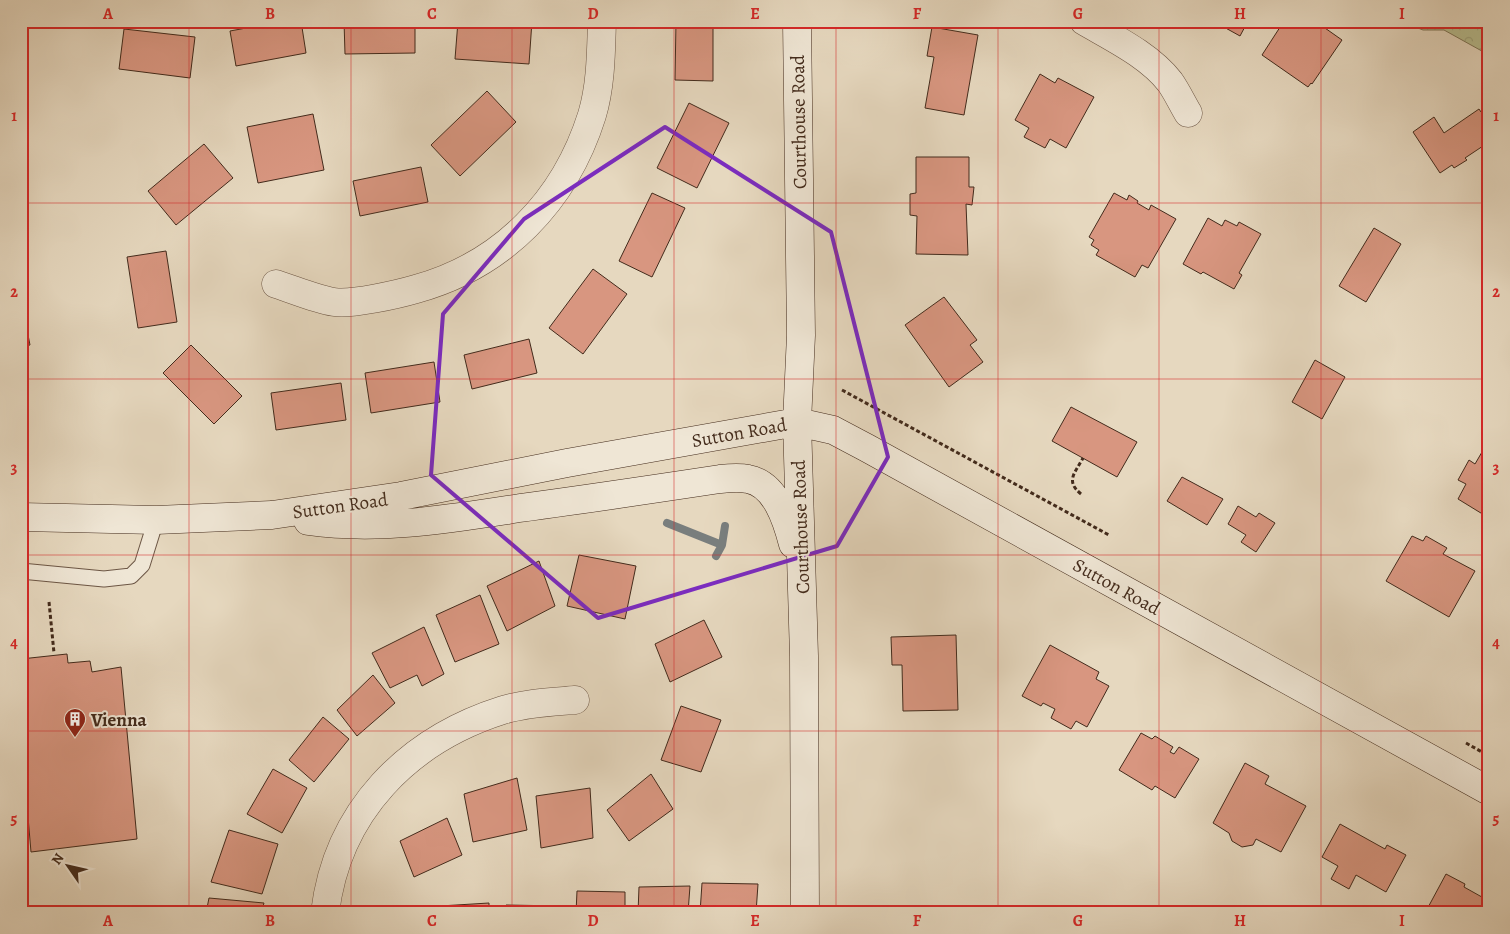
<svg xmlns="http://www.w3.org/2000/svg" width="1510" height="934" font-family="Alegreya,serif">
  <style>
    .forest { fill: url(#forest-crowns); stroke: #7e7456 }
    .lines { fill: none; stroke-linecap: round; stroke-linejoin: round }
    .stream { stroke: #797e7d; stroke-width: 8 }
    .building { fill: #d89680; stroke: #432b1c }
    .lane-casing { stroke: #6c5645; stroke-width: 17 }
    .street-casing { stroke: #6c5645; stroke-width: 29 }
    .secondary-casing { stroke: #432b1c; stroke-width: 29 }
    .path { stroke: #432b1c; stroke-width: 3; stroke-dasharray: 4 2.5; stroke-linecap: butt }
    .lane { stroke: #efe6d5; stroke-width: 15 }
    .street { stroke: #efe6d5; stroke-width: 28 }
    .secondary { stroke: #efe6d5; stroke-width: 28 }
    .marked { fill: none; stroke: #7b2cbf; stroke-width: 4; stroke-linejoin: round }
    .grid { fill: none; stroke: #d62828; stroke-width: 1; stroke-opacity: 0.55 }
    .labels { text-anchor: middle; stroke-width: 4; stroke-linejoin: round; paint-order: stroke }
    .street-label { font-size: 19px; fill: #432b1c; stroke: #efe6d5 }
    .poi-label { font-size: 19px; font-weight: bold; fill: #432b1c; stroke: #efe6d5; text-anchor: start }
    .neatline { fill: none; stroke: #d62828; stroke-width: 2 }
    .grid-label { font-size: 16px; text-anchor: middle; font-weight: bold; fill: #d62828 }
  </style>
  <defs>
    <pattern id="forest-crowns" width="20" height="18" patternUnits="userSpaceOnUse" patternTransform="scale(1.25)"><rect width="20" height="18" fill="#b8be90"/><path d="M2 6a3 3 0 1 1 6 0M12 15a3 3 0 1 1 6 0" fill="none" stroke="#9fa37c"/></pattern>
  </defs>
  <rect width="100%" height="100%" fill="#e6d8bf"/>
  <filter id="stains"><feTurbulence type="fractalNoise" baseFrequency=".004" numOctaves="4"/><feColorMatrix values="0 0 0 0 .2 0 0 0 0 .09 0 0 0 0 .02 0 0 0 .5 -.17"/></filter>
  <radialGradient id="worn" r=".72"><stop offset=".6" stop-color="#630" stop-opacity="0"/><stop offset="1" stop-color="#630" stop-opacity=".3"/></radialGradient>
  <path class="forest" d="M1400,21H1489V55L1444,30H1423Z"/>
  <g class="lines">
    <path class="stream" d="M667,523L722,545
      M716,556L722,545L725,526"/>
  </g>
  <path class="building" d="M284,21H301L306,53L236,66L230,31Z
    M344,21H415V53L345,54Z
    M458,21H532L529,64L455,59Z
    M676,21H713V81L675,80Z
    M1213,21H1248L1240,36Z
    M1284,21H1315L1342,40L1312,84L1311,83L1308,87L1262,55Z
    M932,27L978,35L964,115L925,108L934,57L927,56Z
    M124,29L195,37L190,78L119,69Z
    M1040,74L1055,83L1058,78L1094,97L1066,148L1050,139L1045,148L1024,137L1029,128L1015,120Z
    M487,91L516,122L460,176L431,145Z
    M689,103L729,123L697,188L657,168Z
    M1479,109L1481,112L1489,110V142L1465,158L1467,160L1454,168L1452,165L1440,173L1413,132L1434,117L1444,133Z
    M313,114L324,170L258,183L247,127Z
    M204,144L233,178L176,225L148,191Z
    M916,157H969V187H974L972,205L966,204L968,255L916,254L917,216L910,215V194L916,193Z
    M421,167L428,202L360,216L353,181Z
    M652,193L685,208L652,277L619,261Z
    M1114,193L1127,200L1129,195L1138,201L1137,203L1149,210L1151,205L1176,219L1148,268L1142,265L1135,277L1096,255L1099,250L1091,245L1094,240L1089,237Z
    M1208,218L1222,226L1225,220L1237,226L1239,222L1261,234L1239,273L1242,275L1234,289L1203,272L1201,274L1183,264Z
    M1374,228L1401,244L1366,302L1339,286Z
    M166,251L177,322L138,328L127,257Z
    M593,269L627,294L583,354L549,328Z
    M944,297L977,340L970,345L983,362L949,387L905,325Z
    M21,299L30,345L21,347Z
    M529,339L537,373L472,389L464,355Z
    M191,345L242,396L214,424L163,373Z
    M1315,360L1345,377L1322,419L1292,402Z
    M434,362L440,402L371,413L365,373Z
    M341,383L346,420L276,430L271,393Z
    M1071,407L1137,442L1117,477L1052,441Z
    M1489,440V518L1458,499L1466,484L1458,480L1469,460L1475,464Z
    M1182,477L1223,499L1207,525L1167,501Z
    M1238,506L1256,517L1259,513L1275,523L1256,552L1241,542L1246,535L1228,524Z
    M1412,536L1423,541L1426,536L1447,548L1443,554L1475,571L1449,617L1386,581Z
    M579,555L636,566L625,619L567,606Z
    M539,561L555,606L507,631L487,586Z
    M480,595L499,644L455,662L436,615Z
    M704,620L722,657L670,682L655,644Z
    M424,627L444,674L422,686L417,675L390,688L372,653Z
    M956,635L958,710L903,711L902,665H892L891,637Z
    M1050,645L1099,672L1096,679L1109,686L1087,727L1076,721L1071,729L1051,718L1055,709L1043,703L1041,706L1022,696Z
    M67,654L68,663L90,661L92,672L121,667L137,839L31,852L27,805L21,806V659Z
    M373,675L395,703L357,736L337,710Z
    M681,706L721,720L701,772L661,760Z
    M323,717L349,739L314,782L289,760Z
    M1141,733L1152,739L1155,736L1173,747L1170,752L1174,754L1179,747L1199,759L1175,798L1155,786L1152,790L1119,770Z
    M1245,763L1269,776L1265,784L1306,806L1281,852L1256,839L1253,845L1242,847L1232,841L1229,833L1213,823Z
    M273,769L307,788L282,833L247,814Z
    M651,774L673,809L629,841L607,810Z
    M517,778L527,830L473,842L464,794Z
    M590,788L593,838L541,848L536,796Z
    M447,818L462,855L414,877L400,841Z
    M1340,824L1385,849L1387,845L1406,855L1386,892L1356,875L1349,889L1331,879L1338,866L1322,857Z
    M229,830L278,844L262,894L211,882Z
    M1446,874L1465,884L1464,887L1489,901V913H1425Z
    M702,883L758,884L756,913H700Z
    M690,886L688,913H638L639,887Z
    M577,891L625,892V913H576Z
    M209,898L264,903L261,913H206Z
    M489,903V913H440V906Z
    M506,905L561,906V913H506Z"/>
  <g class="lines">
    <g class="lane-casing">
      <path id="lane" d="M21,571L104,579L131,576L142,565L156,520"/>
    </g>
    <g class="street-casing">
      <path id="street" d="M1084,21C1113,38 1149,55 1170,82C1177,92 1182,103 1188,113
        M276,284C295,290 315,299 334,302C351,305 399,294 416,289C503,265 565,201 592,115C601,85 601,52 602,21
        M325,913C337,811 408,740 503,710C526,703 551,702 575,700"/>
    </g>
    <g class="secondary-casing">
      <path id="secondary" d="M797,21L801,335L797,422L804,656L805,913
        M21,517L156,520L272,515L401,496L567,463L797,422L833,430L867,448L1489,791
        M308,521C380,531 449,519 520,508C587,499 654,489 720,479C729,478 739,477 748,479C776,484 787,521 793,544"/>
    </g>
    <path class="path" d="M842,390L1109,535
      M1081,494C1065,481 1075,473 1083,458
      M49,602L54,653
      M1466,743L1489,756"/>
    <use href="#lane" class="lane"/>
    <use href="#street" class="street"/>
    <use href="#secondary" class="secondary"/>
  </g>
  <path class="marked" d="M665,127L831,232L888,457L837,546L598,618L431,475L443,314L524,219Z"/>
  <path class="grid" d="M189,21V913M351,21V913M512,21V913M674,21V913M836,21V913M998,21V913M1159,21V913M1321,21V913M21,203H1489M21,379H1489M21,555H1489M21,731H1489"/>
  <defs>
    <g id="building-pin" transform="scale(1.125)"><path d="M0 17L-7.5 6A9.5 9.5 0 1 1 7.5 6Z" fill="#8f2418" stroke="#efe6d5"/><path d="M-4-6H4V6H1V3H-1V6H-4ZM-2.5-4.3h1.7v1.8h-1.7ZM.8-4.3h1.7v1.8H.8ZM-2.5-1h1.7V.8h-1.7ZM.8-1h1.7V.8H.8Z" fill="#fff"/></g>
  </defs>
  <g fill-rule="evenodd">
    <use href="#building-pin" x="75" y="719"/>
  </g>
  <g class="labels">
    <g class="street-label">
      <text transform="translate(798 122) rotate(-91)" y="7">Courthouse Road</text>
      <text transform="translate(739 432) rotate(-10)" y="7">Sutton Road</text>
      <text transform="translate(340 505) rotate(-8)" y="7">Sutton Road</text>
      <text transform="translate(800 527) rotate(-92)" y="7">Courthouse Road</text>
      <text transform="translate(1117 586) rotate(29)" y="7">Sutton Road</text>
    </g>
    <g class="poi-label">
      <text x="91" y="726">Vienna</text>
    </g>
  </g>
  <rect width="1510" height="934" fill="none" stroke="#e6d8bf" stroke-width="55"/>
  <g transform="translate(68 866) rotate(304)" stroke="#efe6d5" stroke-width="4" paint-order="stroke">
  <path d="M0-4L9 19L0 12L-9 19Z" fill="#432b1c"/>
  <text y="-8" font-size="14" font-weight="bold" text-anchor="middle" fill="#432b1c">N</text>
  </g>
  <rect x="28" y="28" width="1454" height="878" class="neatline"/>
  <g class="grid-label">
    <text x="108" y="19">A</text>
    <text x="270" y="19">B</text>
    <text x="432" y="19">C</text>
    <text x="593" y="19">D</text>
    <text x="755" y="19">E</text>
    <text x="917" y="19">F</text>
    <text x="1078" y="19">G</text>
    <text x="1240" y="19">H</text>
    <text x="1402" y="19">I</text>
    <text x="14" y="121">1</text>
    <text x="1496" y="121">1</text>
    <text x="14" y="297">2</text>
    <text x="1496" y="297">2</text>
    <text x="14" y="473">3</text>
    <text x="1496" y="473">3</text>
    <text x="14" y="648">4</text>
    <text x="1496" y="648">4</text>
    <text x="14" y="824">5</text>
    <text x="1496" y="824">5</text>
    <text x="108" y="926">A</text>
    <text x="270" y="926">B</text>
    <text x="432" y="926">C</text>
    <text x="593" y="926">D</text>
    <text x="755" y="926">E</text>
    <text x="917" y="926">F</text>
    <text x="1078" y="926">G</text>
    <text x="1240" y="926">H</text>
    <text x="1402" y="926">I</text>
  </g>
  <rect width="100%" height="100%" filter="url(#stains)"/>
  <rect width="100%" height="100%" fill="url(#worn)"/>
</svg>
